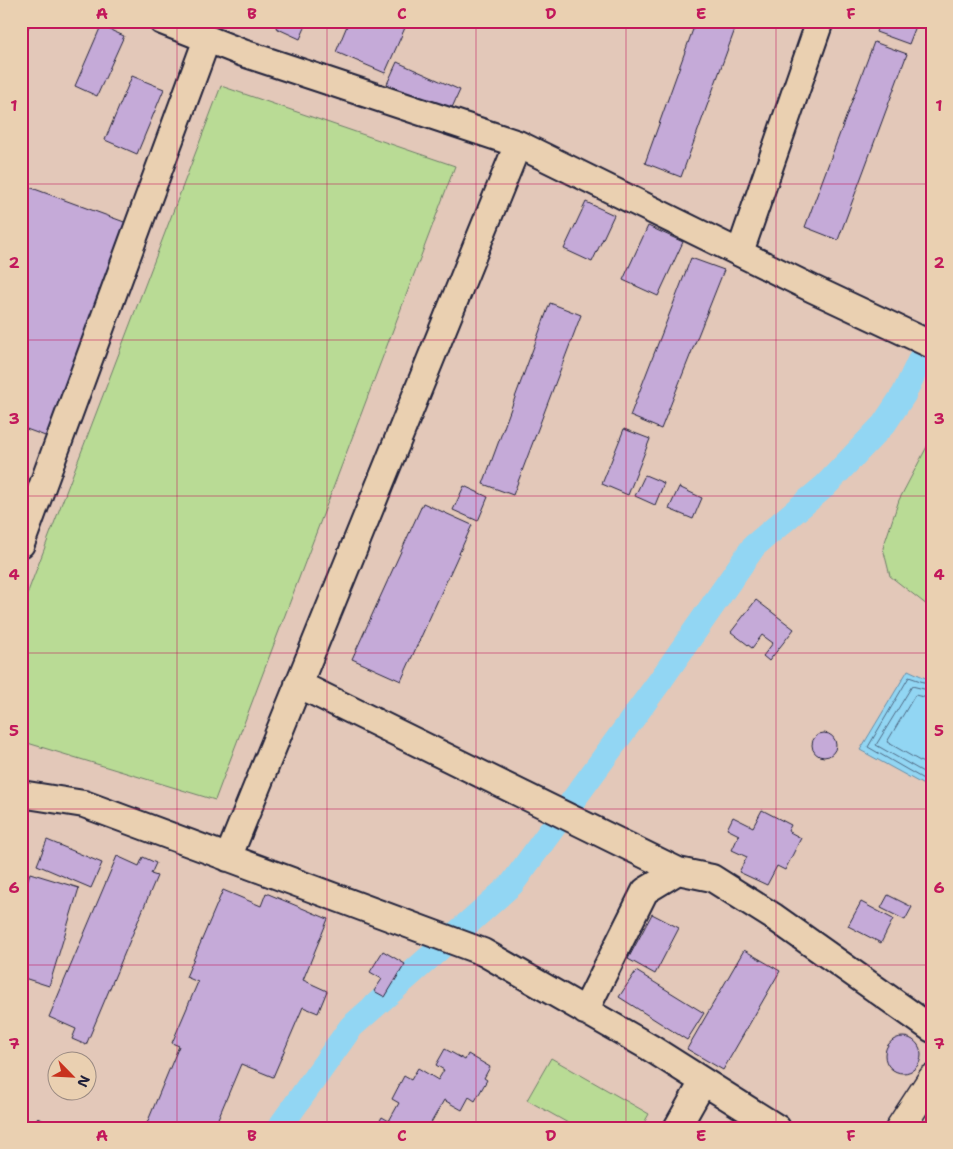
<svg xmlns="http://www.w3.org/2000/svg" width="953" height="1149" font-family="'Shantell Sans',sans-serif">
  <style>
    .green { fill: #b9db95; stroke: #6e7e68 }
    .water { fill: #92d6f3; stroke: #658ea9 }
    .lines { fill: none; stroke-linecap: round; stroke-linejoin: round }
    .shore { stroke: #4f6a85; stroke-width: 1 }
    .canal { stroke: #92d6f3; stroke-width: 25 }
    .building { fill: #c5aad8; stroke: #22223b }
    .street-casing { stroke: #22223b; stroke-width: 30 }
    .secondary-casing { stroke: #22223b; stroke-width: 31 }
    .street { stroke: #ead0b1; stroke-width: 26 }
    .secondary { stroke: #ead0b1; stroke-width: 28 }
    .grid { fill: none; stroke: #c2185b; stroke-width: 1; stroke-opacity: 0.55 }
    .neatline { fill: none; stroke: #c2185b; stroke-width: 2 }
    .grid-label { font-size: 16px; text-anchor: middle; font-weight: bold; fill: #c2185b }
  </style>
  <rect width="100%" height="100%" fill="#e3c8b9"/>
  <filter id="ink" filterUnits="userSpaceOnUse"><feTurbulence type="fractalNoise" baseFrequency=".02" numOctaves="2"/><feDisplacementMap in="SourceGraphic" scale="10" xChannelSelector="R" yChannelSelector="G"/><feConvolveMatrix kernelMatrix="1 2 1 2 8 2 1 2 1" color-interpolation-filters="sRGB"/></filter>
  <g filter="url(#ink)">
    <path class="green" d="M221,86L455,166L215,800L21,741V610Z
      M932,437V609L890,576L883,548L899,500Z
      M551,1058L649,1114L641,1128H577L527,1100Z"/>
    <path class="water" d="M908,670L932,681L931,789L860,750Z"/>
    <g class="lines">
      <path class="shore" d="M932,685L909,677L868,747L932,784
        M932,691L912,686L876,745L932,777
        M932,699L915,695L887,742L932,768"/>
      <path class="canal" d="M279,1128L351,1027L512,884L660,681L754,546L825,486L884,424L904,394L932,334"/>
    </g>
    <path class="building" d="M21,21H31L21,45Z
      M278,21H308L300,39L276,28Z
      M349,21H408L385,73L336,52Z
      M696,21H738L681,177L645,163Z
      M880,21H918L909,44L876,32Z
      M101,26L124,36L97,96L75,86Z
      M874,42L907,54L838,240L805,227Z
      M397,62L460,90L450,112L387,84Z
      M132,76L164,89L137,154L105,140Z
      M21,184L127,223L48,437L21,427Z
      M586,202L614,215L592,262L564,249Z
      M648,226L683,242L658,296L623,280Z
      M691,258L724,270L661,429L630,416Z
      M550,303L581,315L513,495L483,484Z
      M624,429L650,439L628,495L602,484Z
      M645,475L664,483L655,505L635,496Z
      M464,486L488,497L478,521L453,510Z
      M679,487L702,498L693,519L669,509Z
      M423,503L472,525L401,681L352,659Z
      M756,600L794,629L769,661L763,656L773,643L762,635L752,648L731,632Z
      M812 745a12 12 0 1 1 24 0a12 12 0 1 1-24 0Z
      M762,810L791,825L788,831L801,838L785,870L777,866L767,885L739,872L747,857L732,850L739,835L727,829L733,817L753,827Z
      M47,840L102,863L91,888L37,865Z
      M117,856L139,866L143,857L156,863L151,874L157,876L86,1045L72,1039L76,1029L49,1017Z
      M30,873L79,888L49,986L21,977V900Z
      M223,890L261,906L266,893L328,919L303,980L327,991L318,1013L303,1007L273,1077L241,1064L214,1128H145L179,1046L172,1043L198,982L186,977Z
      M888,895L912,907L905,920L881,908Z
      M861,902L893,919L881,943L848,926Z
      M652,914L679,928L655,974L628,959Z
      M744,950L780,971L723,1070L687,1049Z
      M383,951L405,964L385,997L374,991L382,979L370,972Z
      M636,971L704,1013L687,1040L619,997Z
      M885 1055a18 18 0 1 1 36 0a18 18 0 1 1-36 0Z
      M445,1049L465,1060L468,1054L490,1067L484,1078L487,1080L475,1101L469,1097L462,1110L444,1100L428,1128H376L382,1117L389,1121L399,1103L392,1099L404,1076L411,1080L418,1068L438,1080L444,1070L436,1065Z
      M932,1111V1128H922V1127Z
      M37,1118L61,1128H33Z"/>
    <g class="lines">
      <g class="street-casing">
        <path id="street" d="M162,21L243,53L518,144L813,289L932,345
          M740,252L820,21
          M21,544L207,39
          M298,684L678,871
          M21,794L84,804L483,952L649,1047L777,1128
          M228,858L518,144
          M585,1011L645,891L678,871L712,878L774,917L932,1029
          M677,1128L703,1082"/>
      </g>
      <g class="secondary-casing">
        <path id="secondary" d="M900,1128L932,1079"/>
      </g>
      <use href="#street" class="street"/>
      <use href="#secondary" class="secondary"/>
    </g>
  </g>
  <path class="grid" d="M177,21V1128M327,21V1128M476,21V1128M626,21V1128M776,21V1128M21,184H932M21,340H932M21,496H932M21,653H932M21,809H932M21,965H932"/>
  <rect width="953" height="1149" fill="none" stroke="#ead0b1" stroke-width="55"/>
  <g transform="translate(72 1076) rotate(114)"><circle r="24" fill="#ead0b1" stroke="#9a8a82"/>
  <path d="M0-4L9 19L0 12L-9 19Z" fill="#c8321e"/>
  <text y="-8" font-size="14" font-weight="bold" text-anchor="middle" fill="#22223b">N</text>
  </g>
  <rect x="28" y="28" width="898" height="1094" class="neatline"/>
  <g class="grid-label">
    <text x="102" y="19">A</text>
    <text x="252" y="19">B</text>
    <text x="402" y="19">C</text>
    <text x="551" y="19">D</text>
    <text x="701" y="19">E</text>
    <text x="851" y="19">F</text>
    <text x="14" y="111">1</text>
    <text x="939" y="111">1</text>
    <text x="14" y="268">2</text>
    <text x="939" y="268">2</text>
    <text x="14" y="424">3</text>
    <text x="939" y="424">3</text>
    <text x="14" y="580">4</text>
    <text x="939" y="580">4</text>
    <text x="14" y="736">5</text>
    <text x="939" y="736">5</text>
    <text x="14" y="893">6</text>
    <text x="939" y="893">6</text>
    <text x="14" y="1049">7</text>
    <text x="939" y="1049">7</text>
    <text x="102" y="1141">A</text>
    <text x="252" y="1141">B</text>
    <text x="402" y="1141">C</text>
    <text x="551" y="1141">D</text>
    <text x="701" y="1141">E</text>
    <text x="851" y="1141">F</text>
  </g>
</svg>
